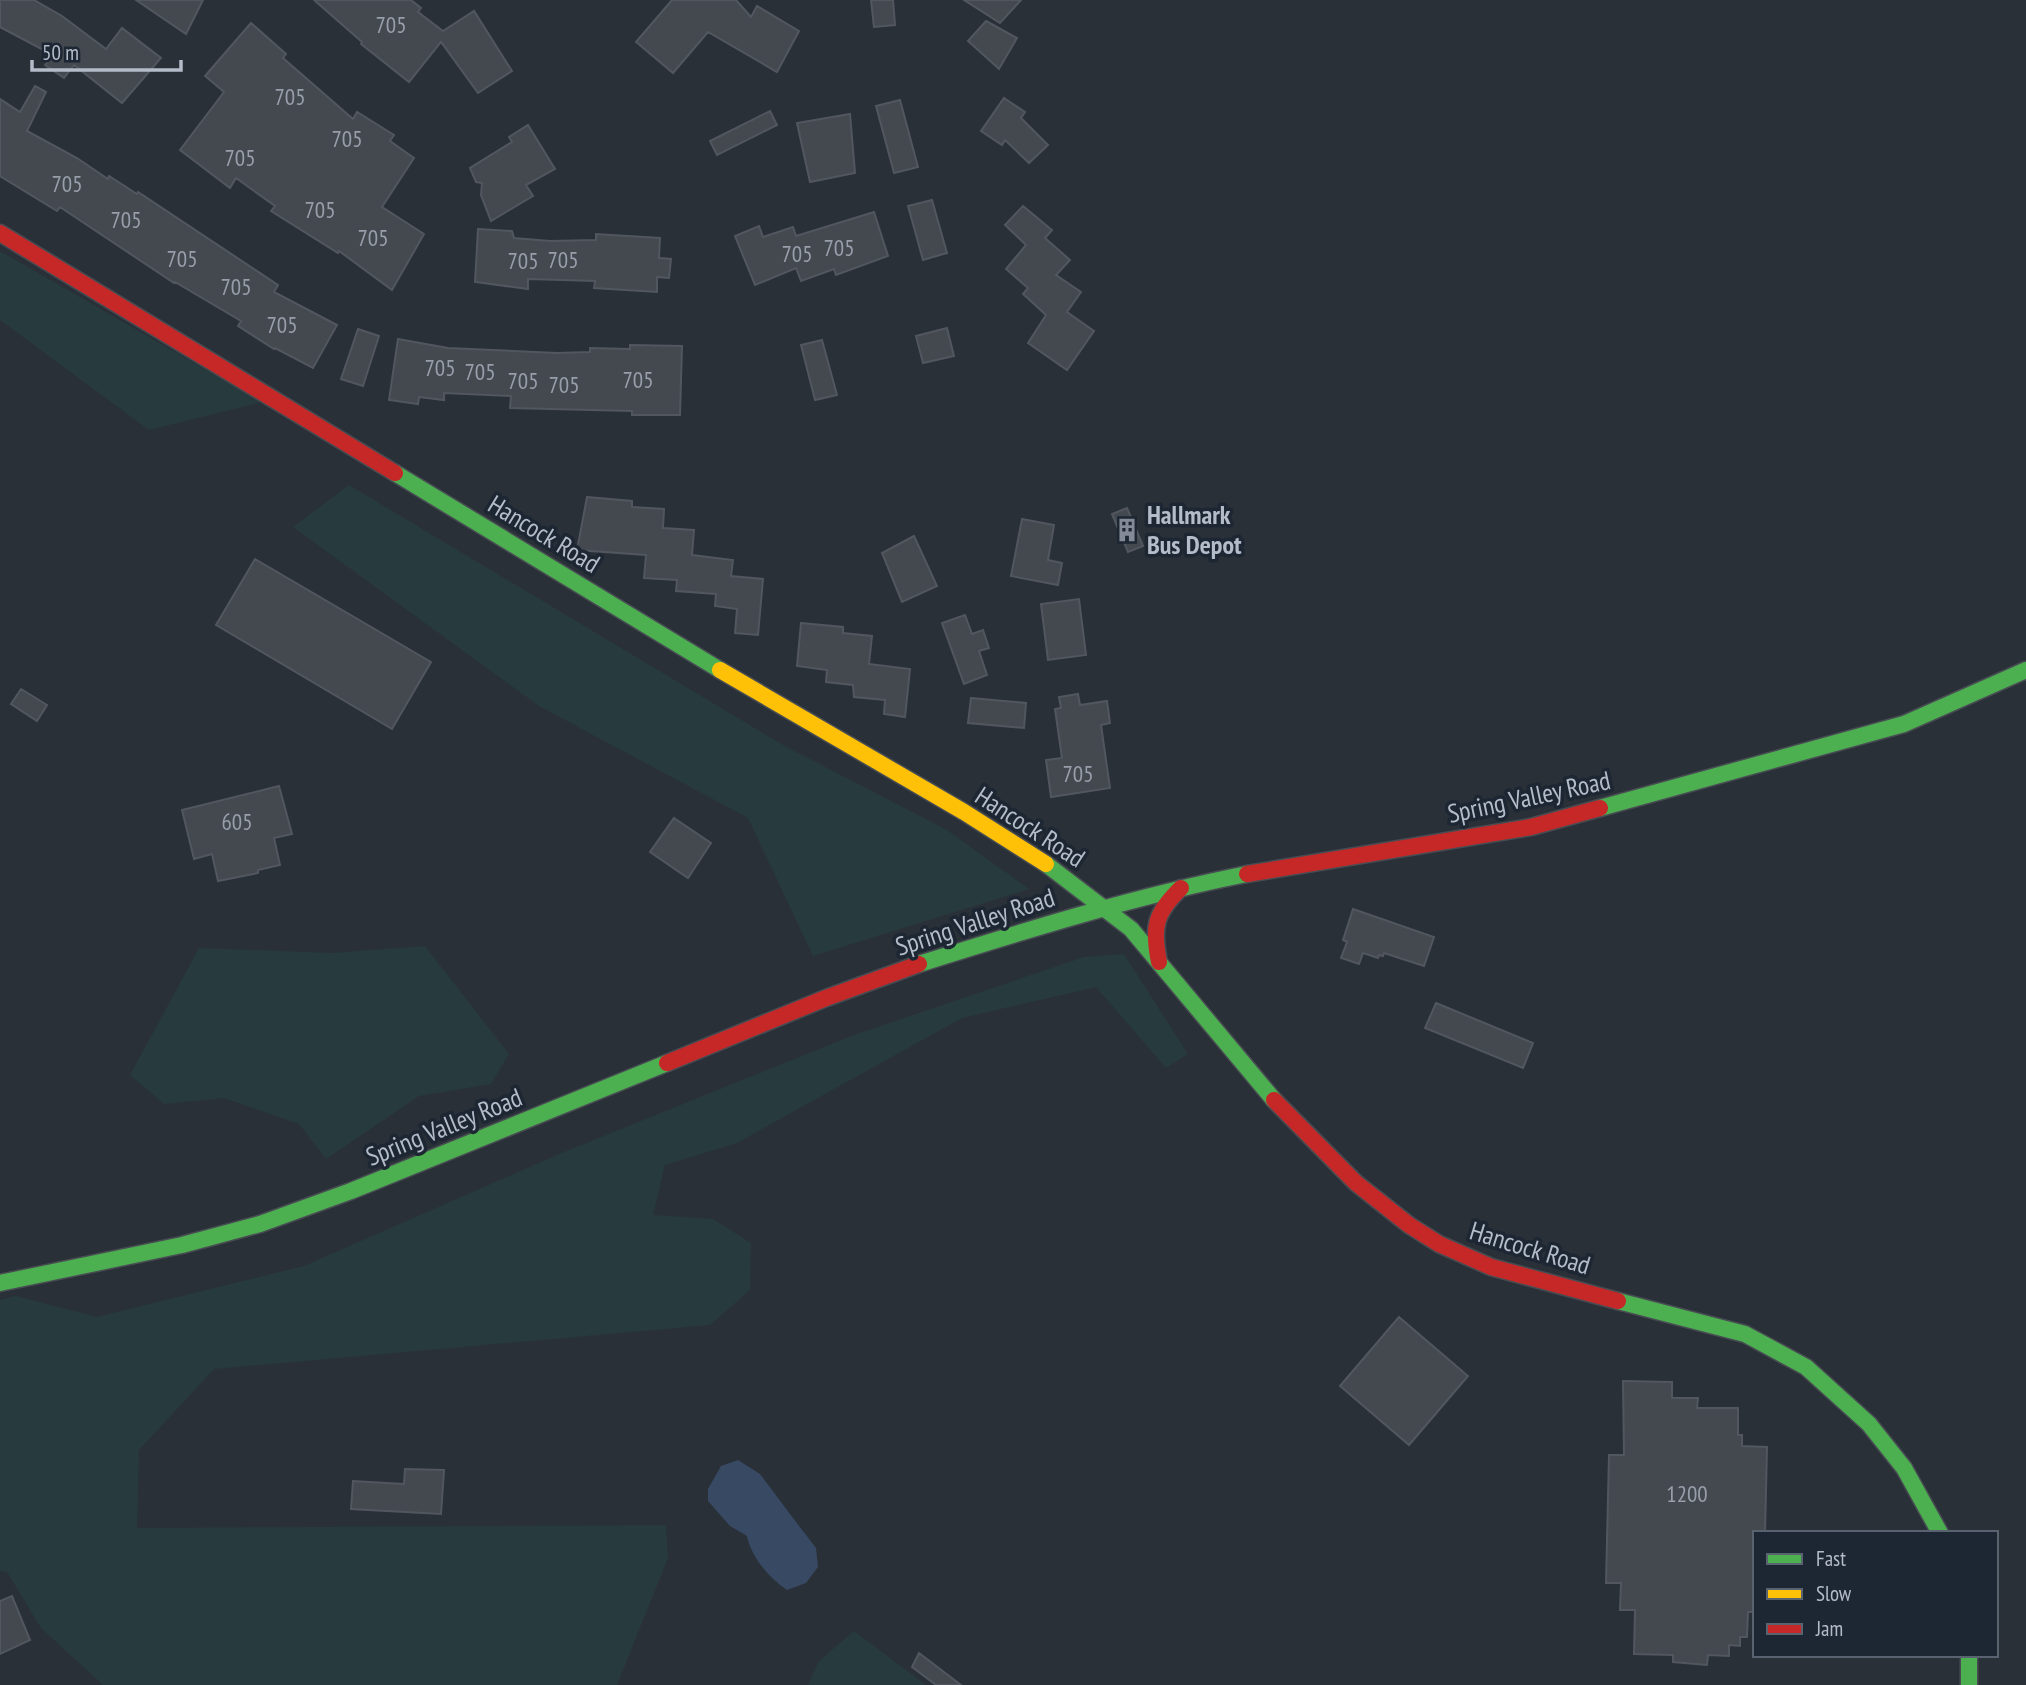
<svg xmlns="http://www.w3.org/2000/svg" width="2026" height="1685" font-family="'PT Sans Narrow',sans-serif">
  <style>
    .green { fill: #273a3e }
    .water { fill: #384963 }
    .building { fill: #444950; stroke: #52575f; stroke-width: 2 }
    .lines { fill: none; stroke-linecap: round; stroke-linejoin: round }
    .fast-casing { stroke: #484c53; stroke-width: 19 }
    .slow-casing { stroke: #484c53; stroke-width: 19 }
    .jam-casing { stroke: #484c53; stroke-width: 19 }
    .fast { stroke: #4caf50; stroke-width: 16 }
    .slow { stroke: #ffc107; stroke-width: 16 }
    .jam { stroke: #c62828; stroke-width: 16 }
    .labels { text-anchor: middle; stroke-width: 7; stroke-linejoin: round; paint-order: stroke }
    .number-label { font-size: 23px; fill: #989fab }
    .poi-label { font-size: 26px; font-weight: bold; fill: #b4bcc9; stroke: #1d2633; text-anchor: start }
    .street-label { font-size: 26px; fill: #b4bcc9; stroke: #1d2633 }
  </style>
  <rect width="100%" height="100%" fill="#2a3038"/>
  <path class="green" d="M0,251L262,402L149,430L0,320Z
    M349,485L781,744L947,830L1029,889L813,956L748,818L539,706L293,527Z
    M425,946L509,1054L491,1084L419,1096L326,1159L299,1124L224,1098L164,1104L130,1075L199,948L332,953Z
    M1124,954L1188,1054L1166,1068L1096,987L962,1018L737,1143L665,1165L653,1215L713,1219L751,1243L750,1290L710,1325L214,1369L139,1450L137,1528L666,1525L668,1558L617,1685H103L41,1628L7,1572L0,1571V1300L16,1296L97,1317L304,1266L559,1154L854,1035L1084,957Z
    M854,1631L926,1685H808L819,1661Z"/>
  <path class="water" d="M738,1460L760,1474L793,1518L816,1548L818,1567L806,1583L787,1590C770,1579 751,1557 747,1536L730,1526L708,1501V1489L721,1466Z"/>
  <path class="building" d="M0,0H34L62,16L106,49L122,28L161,58L122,103L74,65L64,78L45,65L53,55L0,27Z
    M136,0H203L186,34Z
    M314,0H411L421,8L418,12L443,31L474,11L512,71L478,93L441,42L409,82L361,44L362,42Z
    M672,0H736L751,17L757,6L799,31L777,72L708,32L673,73L636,42Z
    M871,0H893L895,25L874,27Z
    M964,0H1021L1000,23Z
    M986,21L1017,38L999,69L968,41Z
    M251,23L286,54L283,58L353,119L357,112L394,135L390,141L414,158L382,207L424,234L392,290L339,251L338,253L271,211L275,206L236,178L230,188L180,150L224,92L205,76Z
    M35,86L46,92L27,131L77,158L108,179L109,176L137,194L138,192L278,285L274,292L337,325L313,368L275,348L274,349L238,326L241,321L175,282L174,283L60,207L57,211L0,176V99L20,112Z
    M1004,98L1025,112L1021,118L1048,145L1029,163L1005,140L1002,145L981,131Z
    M900,100L918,167L894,173L876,106Z
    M770,111L777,125L717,155L710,141Z
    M850,114L855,173L810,182L797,123Z
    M528,125L555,169L526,185L533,196L491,221L481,195L482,183L476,182L470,168L512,142L509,137Z
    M932,200L947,253L923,260L908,206Z
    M1023,206L1052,230L1045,238L1070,260L1056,275L1081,292L1067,312L1094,331L1067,370L1028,343L1046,315L1023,294L1028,288L1006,269L1026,245L1005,225Z
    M874,212L888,256L836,275L834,269L801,281L796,268L755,285L735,236L759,226L763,237L793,227L796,236Z
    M478,229L512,231L514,238L550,241L596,240V234L660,238L659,258L671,259L669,278L657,277V292L594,288L595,281L528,279V289L475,282Z
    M947,328L954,356L923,363L916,336Z
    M358,329L379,336L363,386L341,379Z
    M398,339L448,348L557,353L590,352V348L630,349V345L682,346L680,415H632V411L510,408L511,396L444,393V400L419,397L418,404L389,400Z
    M822,340L837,395L815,400L801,345Z
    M587,497L632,501V507L664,509L663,528L694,530L692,555L733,560L731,576L763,579L758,635L735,633L737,609L715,606L716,594L676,591L677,580L644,578L646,555L577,550Z
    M1127,508L1143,546L1128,552L1112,514Z
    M1022,519L1054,525L1048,560L1062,563L1058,585L1011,576Z
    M914,536L937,586L902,602L882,553Z
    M255,559L431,662L392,729L216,625Z
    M1079,599L1086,655L1048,660L1041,604Z
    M965,615L972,634L983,630L989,648L979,651L987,675L964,684L942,623Z
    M801,623L843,627V633L872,636L869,664L910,669L905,717L884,714L885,700L854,697L853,685L826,682L827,670L797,666Z
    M21,689L47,705L37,721L11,704Z
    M1078,694L1080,705L1107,701L1110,723L1101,725L1110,788L1051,797L1046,760L1062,758L1055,709L1061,708L1059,697Z
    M971,698L1026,703L1024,728L968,723Z
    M279,786L292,834L274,838L280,865L258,870V873L218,881L212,854L194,859L182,810Z
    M674,818L711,843L688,878L650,852Z
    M1353,909L1434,937L1424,966L1384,953L1383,956L1379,955L1378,958L1363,953L1359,964L1341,958L1347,942L1343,940Z
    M1436,1003L1533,1043L1523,1068L1425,1028Z
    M1399,1317L1468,1376L1409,1445L1340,1386Z
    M1623,1381L1672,1382V1398H1698L1697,1408H1738V1435H1742V1446L1767,1447L1765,1533H1755V1612H1748L1747,1637H1740V1646L1729,1645V1656L1708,1655L1707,1665L1673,1662V1655L1634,1654L1635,1610H1620L1621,1583H1606L1609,1455H1624Z
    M405,1469L444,1470L441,1514L351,1509L353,1481L404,1484Z
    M12,1596L30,1640L0,1654V1601Z
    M919,1653L961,1685H936L912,1667Z"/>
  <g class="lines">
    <g class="fast-casing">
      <path id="fast" d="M395,473L720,670
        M1600,808L1904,724L2026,670
        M1046,864L1131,929L1274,1100
        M919,964C1027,930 1136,896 1247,874
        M0,1283L182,1245L260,1224L351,1191L667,1063
        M1618,1301L1745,1334L1806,1367L1869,1424L1904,1468L1940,1533
        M1969,1655V1685"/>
    </g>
    <g class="slow-casing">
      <path id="slow" d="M720,670L964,812L1046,864"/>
    </g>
    <g class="jam-casing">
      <path id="jam" d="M0,233L395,473
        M1247,874L1531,827L1600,808
        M1159,962C1152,927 1155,913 1181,888
        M667,1063L826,998L919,964
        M1274,1100L1356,1183L1409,1225L1439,1244L1491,1267L1618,1301"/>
    </g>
    <use href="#fast" class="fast"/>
    <use href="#slow" class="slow"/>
    <use href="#jam" class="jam"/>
  </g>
  <defs>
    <g id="building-bare" transform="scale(1.89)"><path d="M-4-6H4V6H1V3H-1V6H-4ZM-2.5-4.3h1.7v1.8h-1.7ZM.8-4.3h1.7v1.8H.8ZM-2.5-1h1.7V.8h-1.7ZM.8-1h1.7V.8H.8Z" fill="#848b96" stroke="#1d2633" stroke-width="2.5" paint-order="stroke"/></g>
  </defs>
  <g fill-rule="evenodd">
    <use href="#building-bare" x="1127" y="530"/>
  </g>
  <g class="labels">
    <g class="number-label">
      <text x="391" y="33">705</text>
      <text x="290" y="105">705</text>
      <text x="347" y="147">705</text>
      <text x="240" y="166">705</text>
      <text x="67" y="192">705</text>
      <text x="320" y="218">705</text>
      <text x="126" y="228">705</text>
      <text x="373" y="246">705</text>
      <text x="839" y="256">705</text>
      <text x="797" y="262">705</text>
      <text x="182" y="267">705</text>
      <text x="563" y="268">705</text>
      <text x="523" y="269">705</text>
      <text x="236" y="295">705</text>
      <text x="282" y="333">705</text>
      <text x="440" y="376">705</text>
      <text x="480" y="380">705</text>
      <text x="638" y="388">705</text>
      <text x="523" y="389">705</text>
      <text x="564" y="393">705</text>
      <text x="1078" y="782">705</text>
      <text x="237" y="830">605</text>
      <text x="1687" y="1502">1200</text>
    </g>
    <g class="poi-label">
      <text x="1147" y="524">Hallmark<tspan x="1147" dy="30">Bus Depot</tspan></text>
    </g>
    <g class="street-label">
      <text transform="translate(544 534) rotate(31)" y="9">Hancock Road</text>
      <text transform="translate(1529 797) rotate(-12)" y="9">Spring Valley Road</text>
      <text transform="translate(1030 827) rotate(33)" y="9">Hancock Road</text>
      <text transform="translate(975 922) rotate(-18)" y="9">Spring Valley Road</text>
      <text transform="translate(444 1127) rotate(-22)" y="9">Spring Valley Road</text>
      <text transform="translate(1530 1248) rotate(17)" y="9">Hancock Road</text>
    </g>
  </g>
  <rect x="1753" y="1531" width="245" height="126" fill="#1d2633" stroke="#59626f" stroke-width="2"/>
  <rect x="1767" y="1554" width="35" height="10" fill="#4caf50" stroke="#59626f" stroke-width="2"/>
  <text x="1816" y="1566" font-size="21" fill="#b4bcc9">Fast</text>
  <rect x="1767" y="1589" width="35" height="10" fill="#ffc107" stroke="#59626f" stroke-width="2"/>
  <text x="1816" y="1601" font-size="21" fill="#b4bcc9">Slow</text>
  <rect x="1767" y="1624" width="35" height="10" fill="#c62828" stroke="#59626f" stroke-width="2"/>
  <text x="1816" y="1636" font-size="21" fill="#b4bcc9">Jam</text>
  <path d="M32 60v10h149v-10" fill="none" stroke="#b4bcc9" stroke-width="3.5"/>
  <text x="42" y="60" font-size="21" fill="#b4bcc9" stroke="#1d2633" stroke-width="5" paint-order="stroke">50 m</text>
</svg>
